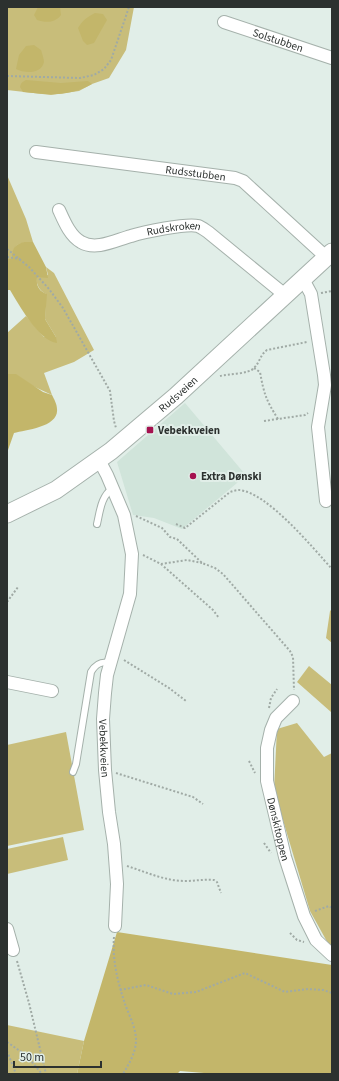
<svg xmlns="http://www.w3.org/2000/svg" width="339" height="1081" font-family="'Source Sans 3',sans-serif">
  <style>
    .built { fill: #d0e4da }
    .green { fill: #c8bd7a }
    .forest { fill: #c3b66a }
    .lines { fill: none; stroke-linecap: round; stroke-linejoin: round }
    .lane-casing { stroke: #a5b1ab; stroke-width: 8 }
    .street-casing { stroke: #a5b1ab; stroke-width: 14 }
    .secondary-casing { stroke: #a5b1ab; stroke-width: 19 }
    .path { stroke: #a0aaa5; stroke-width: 2; stroke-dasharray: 2 2; stroke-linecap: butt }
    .lane { stroke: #fff; stroke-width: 6 }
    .street { stroke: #fff; stroke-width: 12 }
    .secondary { stroke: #fff; stroke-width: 17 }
    .poi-dot { fill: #a5114f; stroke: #e1eee8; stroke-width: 1.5 }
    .labels { text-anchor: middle; stroke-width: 4; stroke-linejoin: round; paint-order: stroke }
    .street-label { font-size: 11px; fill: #2c312f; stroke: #e1eee8 }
    .poi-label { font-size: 11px; font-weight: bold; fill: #2c312f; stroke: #e1eee8; text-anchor: start }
  </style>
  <rect width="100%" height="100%" fill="#e1eee8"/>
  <path class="built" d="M185,403L244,473L237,483L182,529L154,518L133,515L117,462Z"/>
  <path class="green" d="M7,7H134L126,50L109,78L92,84L79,91L51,95L7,90Z
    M7,175L26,219L33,242C17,243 15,243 11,259H7Z
    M46,267L54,273L94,350L74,362L44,373L52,395L7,374V333L26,316L44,337H56L45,319L46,294C39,290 37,286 36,277L48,275Z
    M332,609V643L326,638L330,611Z
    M309,666L332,685V711L331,712L297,682Z
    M297,723L324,757L332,753V948L330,947L310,911L274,790L277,729Z
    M66,732L84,830L7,846V745Z
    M63,837L68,860L7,874V849Z
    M7,1025L84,1041L77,1074H7Z"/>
  <path class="forest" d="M38,7H60L61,15C55,23 46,23 37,20L34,15Z
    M95,13L103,14L107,20L94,43L87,45L83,41L78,28C83,20 87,17 95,13Z
    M34,45L41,50C42,53 44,59 44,62C41,75 24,73 16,69L19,55L26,46Z
    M26,80L61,83L88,81L92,84C68,97 50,95 23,92L20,87C21,83 22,82 26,80Z
    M24,242H33L46,267L48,278L37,277C36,286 39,291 47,294L45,319L56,337L57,343C39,341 19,305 10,290H7V259H11C13,249 13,245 24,242Z
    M7,374H16L43,392L52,395C54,399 57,404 57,409C59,427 26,430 14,433L7,453Z
    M117,932L332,965V1074H216L180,1071L177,1074H77L84,1041Z"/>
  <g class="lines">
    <g class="lane-casing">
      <path id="lane" d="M97,524C100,511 101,496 113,488
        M73,772L76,764L91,672C96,663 102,661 111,663"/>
    </g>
    <g class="street-casing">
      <g id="street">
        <path id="s1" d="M224,22L332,58"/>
        <path id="s2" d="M36,152L235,178L243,181L326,257"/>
        <path id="s3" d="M59,210C64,221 70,236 81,242C96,251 116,240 131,236C143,232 187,223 198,226C201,227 205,230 208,232L285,295"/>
        <path d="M303,279L311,294L324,375L325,385L318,427L326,501"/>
        <path id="s4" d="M99,460L107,475L124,515L132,554L130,594L107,675L105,693L103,719L105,770L109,812L114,844L117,884L115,926"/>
        <path d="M7,682L52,691"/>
        <path id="s5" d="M293,701L276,718L271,730L267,748V781L285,857L304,916L316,940L332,955"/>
        <path d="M7,929L13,950"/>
      </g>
    </g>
    <g class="secondary-casing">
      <g id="secondary">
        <path id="s6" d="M7,514L56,490L111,451L176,396L332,252"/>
      </g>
    </g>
    <path class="path" d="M7,76L80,78L94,75L104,69L111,60L129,7
      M7,249L29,267L49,289L63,308L110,391L114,421L116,428
      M7,257L20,259
      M321,293L332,291
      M254,368L260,372C264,394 266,400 278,419
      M220,376C228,374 249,374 254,368C260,362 260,355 267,350L307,342
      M264,421L305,415L308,413
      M136,516L162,528L170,537L177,539L202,563L215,568L223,574L290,651L293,657L294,690
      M176,524L185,528L230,492C233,491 236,490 239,490C267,492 313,548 332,569
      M143,555L161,564L187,560L202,563
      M161,564L213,610L219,618
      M7,602L18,587
      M124,660L169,688L186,701
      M269,708L271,698L277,689
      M249,761L255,773
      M116,773L193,797L203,804
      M264,843L271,853
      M127,866C146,872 165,881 185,881C195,881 204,879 214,880L217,882L221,893
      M315,911L329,906L332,908
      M290,933L297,940L304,942
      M114,937C112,960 118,983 125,1004C129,1015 136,1028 136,1040C136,1052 129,1064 123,1074
      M17,961L29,1003L46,1074
      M120,990L146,985L173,994L196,992L245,973L285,992L308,989L323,990L332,993
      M7,1042L27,1056L42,1074
      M7,1051L16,1074"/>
    <use href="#lane" class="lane"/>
    <use href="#street" class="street"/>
    <use href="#secondary" class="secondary"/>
  </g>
  <g class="poi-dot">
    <rect x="146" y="426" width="8" height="8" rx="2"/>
    <circle cx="193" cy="476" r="4"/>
  </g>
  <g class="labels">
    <g class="street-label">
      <text dy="4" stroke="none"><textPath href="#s1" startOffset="57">Solstubben</textPath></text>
      <text dy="4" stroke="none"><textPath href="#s2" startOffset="161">Rudsstubben</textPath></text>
      <text dy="4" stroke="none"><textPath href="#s3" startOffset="135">Rudskroken</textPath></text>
      <text dy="4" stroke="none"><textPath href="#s6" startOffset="210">Rudsveien</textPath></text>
      <text dy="4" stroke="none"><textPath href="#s4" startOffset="298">Vebekkveien</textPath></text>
      <text dy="4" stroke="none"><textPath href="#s5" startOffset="138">Dønskitoppen</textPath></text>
    </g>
    <g class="poi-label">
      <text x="158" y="434">Vebekkveien</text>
      <text x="201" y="480">Extra Dønski</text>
    </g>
  </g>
  <rect width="339" height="1081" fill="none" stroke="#2c312f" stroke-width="16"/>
  <path d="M14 1061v6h87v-6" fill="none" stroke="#2c312f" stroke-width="2"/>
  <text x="20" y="1061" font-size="12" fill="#2c312f" stroke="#e1eee8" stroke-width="3" paint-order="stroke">50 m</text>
</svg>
